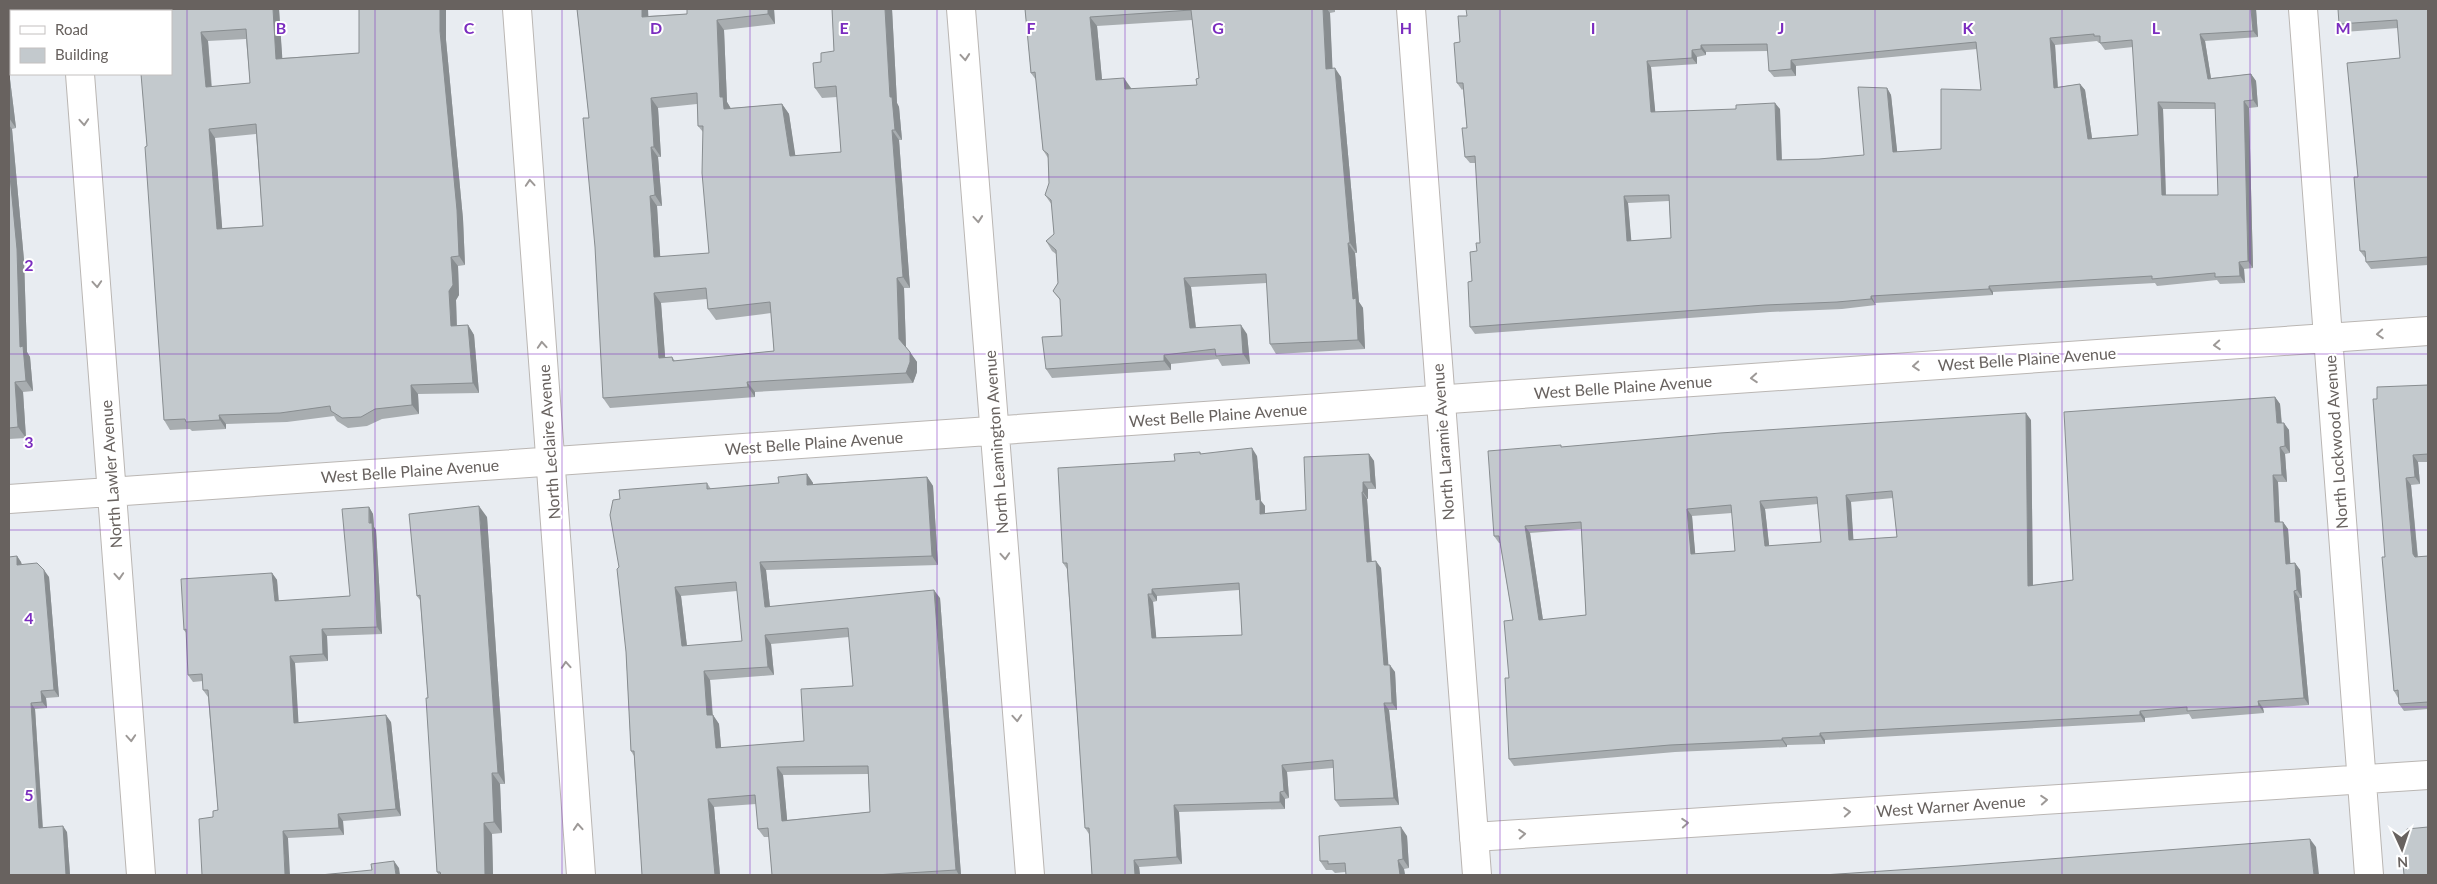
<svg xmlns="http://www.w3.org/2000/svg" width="2437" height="884" font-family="Lato,sans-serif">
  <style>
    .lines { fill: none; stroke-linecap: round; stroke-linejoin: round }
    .street-casing { stroke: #bab6b3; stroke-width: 30 }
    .secondary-casing { stroke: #bab5b2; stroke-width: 30 }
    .street { stroke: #fff; stroke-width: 28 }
    .secondary { stroke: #fff; stroke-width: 28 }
    .wall { fill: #a8adb0; fill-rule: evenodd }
    .shaded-wall { fill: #888d90 }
    .building { fill: #c3c9cd; stroke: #888d90; fill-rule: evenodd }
    .oneway { stroke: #9d9997 }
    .grid { fill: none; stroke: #7b2cbf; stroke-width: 1; stroke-opacity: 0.55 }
    .labels { text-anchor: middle; stroke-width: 4; stroke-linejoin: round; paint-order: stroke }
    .street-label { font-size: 16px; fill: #68625f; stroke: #fff }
    .grid-label { font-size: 16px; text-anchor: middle; font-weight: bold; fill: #7b2cbf; stroke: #fff; stroke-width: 4; stroke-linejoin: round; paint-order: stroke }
  </style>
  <rect width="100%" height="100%" fill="#e8ecf1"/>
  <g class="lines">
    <g class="street-casing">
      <path id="street" d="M75,9V11
        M517,9L581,875
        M961,9L1030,875
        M2303,9L2369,875
        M80,74L141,875
        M9,499L2428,331
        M1474,837L2428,775"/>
    </g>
    <g class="secondary-casing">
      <path id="secondary" d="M1411,9L1477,875"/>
    </g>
    <use href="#street" class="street"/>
    <use href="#secondary" class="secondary"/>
  </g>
  <path class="wall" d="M136,9H279L282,58L359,53V9H446V40L463,219L465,265L458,266L459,295L456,300L457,326L468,325L474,335L479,393L418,394L419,414L382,419L367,426L348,428L337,421L334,416L287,422L226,424V429L192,431L190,429L170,430L164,420L147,146ZM246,39L250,83L212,87L208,41ZM256,134L263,226L222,228L215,138Z
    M577,9H648V16L774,9L775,24L724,30L727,102L730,107L731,108L782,104L789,114L795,156L841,152L837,97L822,98L815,88L821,62L834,51L832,9H892L897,103L899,107L902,140H899L910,288H904L906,347L917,362V372L913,383L755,392V397L610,408L603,398L589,118ZM697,104L698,126L703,132L709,253L660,257L657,206H662L658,157H661L658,108ZM707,299L708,309L716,320L771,313L774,351L675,361L672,357L665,358L661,303Z
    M1025,9H1335V12L1330,13L1332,68L1341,77L1357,253H1355L1359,302L1363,308L1365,349L1276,354L1270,344L1267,283L1191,287L1196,328L1247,334L1250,364L1222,366L1218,359L1171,364V370L1052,378L1046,369L1062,336L1060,300L1053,291L1058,283L1056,254L1052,251L1046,241L1054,234L1052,205L1045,195L1049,183L1048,158L1043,150L1036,80L1031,73ZM1192,20L1199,78L1197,85L1131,89V88L1102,80L1097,26Z
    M2256,9L2258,37L2205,41L2211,78L2251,74L2256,81L2258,107L2249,108L2253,268L2244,269L2245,283L2220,284L2217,280L2157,286L2155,283L1993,292V295L1875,303L1876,305L1842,309L1770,312L1475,334L1470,327L1472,281L1477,251L1480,243L1476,163H1470L1465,157L1467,128L1463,89L1462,90L1457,83L1460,42L1467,16ZM2097,41L2099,43H2100L2105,50L2133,47L2138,135L2092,138L2085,90L2080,84L2058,87L2055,45ZM1977,49L1981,90L1941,149L1897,152L1891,95L1887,88L1864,155L1819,159L1782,160L1780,109L1655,112L1651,67L1697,64V57L1706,55V52L1768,51L1769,71L1774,77L1796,76V66ZM2163,109H2216L2218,195H2166ZM1669,201L1671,238L1631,241L1628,203Z
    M2428,9V265L2371,269L2366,262V259L2360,251L2358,177L2400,58L2398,28L2344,32L2339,24Z
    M9,71L16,128L12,129L24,260L27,352L30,357L33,391L23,392L26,438L9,439Z
    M2428,385V462H2418L2420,484L2411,485L2418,557L2428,556V709L2404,711L2399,704L2398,698L2394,691L2385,557Z
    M2275,397L2280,404L2282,423L2289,430L2290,453L2285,454L2287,482H2278L2280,522H2283L2288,529L2290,564L2295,563L2300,570L2302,598H2299L2309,705L2263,708L2264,713L2192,719L2189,714L2145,718V722L1825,740V744L1787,745V747L1675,752L1514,766L1509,759V678L1513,620L1500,543H1499L1494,536L1562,447L2031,420L2033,585L2073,580ZM1893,498L1897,537L1853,540L1851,502ZM1818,504L1821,542L1769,546L1765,509ZM1732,513L1735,551L1695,554L1692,516ZM1581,529L1586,615L1543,620L1530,533Z
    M1200,452L1201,454L1257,456L1261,501L1265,506V513L1306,510L1369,454L1374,461L1376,489H1368V499H1367L1372,561L1381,568L1388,665L1395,672L1397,710H1389L1399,805L1340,807L1335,800L1333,768L1287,772L1289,798L1285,799V809L1179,812L1182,864L1139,867L1140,875H1092L1089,834L1085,828L1067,569L1063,563L1175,461ZM1239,590L1242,635L1156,638L1153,602L1157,601V596Z
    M807,474L813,483V484L927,477L933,486L938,565L766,570L770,607L940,598L961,875H772L769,837H764L758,829L756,804L714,807L720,875H642L634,756L631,751L626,652L707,483L711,489L779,483ZM737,591L742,641L687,646L681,596ZM849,637L853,686L804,741L721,748L719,724L713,715L710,680L774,675L771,644ZM868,774L870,812L787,820L783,775Z
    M369,507L373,514L374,527L376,530L382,634L327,636L328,661L295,663L298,723L391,722L401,816L343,821L344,835L288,838L213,817L218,810L208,697L203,690V681L193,682L188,675L187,634L184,630L272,573L277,580L279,601L350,596Z
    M487,517L505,784H500L502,833L492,834L493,875H439L437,872L428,698L420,600L417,596Z
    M17,556L21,562L22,564L49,577L59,697L46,698L47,708L35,709L43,828L67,832L70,875H9Z
    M1407,836L1409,868L1404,869L1405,875H1346V872L1335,873L1332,870H1326L1320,861Z"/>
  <path class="shaded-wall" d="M273,9H279L283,68L276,59Z
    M440,9H446V40L463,219L465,265L459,256L440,31Z
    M642,9H648L649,27L642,17Z
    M768,9H774L775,24L768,14Z
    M885,9H892L897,103L899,107L902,140L895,130L890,97Z
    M1323,9H1327L1330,13L1333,78L1326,69Z
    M2251,9H2256L2258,37L2253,31Z
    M1090,17L1097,26L1103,90L1096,80Z
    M717,20L724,30L727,102L730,107L731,119L724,109L720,97Z
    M201,32L208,41L212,97L206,87Z
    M2200,34L2205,41L2212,85L2208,79Z
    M2050,38L2055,45L2058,94L2054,88Z
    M1701,45L1706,52V55L1701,49Z
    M1692,50L1697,57V64L1692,58Z
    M1791,60L1796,66V76L1791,69Z
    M1647,61L1651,67L1656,119L1651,112Z
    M1335,68L1341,77L1357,253L1350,243Z
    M9,71L16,128L9,118Z
    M2251,74L2256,81L2258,107L2253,100Z
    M1124,78L1131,88L1132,99L1125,89Z
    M2080,84L2085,90L2093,145L2088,139Z
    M1887,88L1891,95L1898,159L1893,152Z
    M651,98L658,108L661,157L654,147Z
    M2244,101L2249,108L2253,268L2248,261Z
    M2158,102L2163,109L2166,202L2162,195Z
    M1775,103L1780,109L1782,167L1777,160Z
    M782,104L789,114L797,166L790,156Z
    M9,125L12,129L24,260L27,352L30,357L33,391L26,381L20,347L9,166Z
    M209,129L215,138L223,238L217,229Z
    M892,130L899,140L910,288L903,277Z
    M651,147L658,157L662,206L655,195Z
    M650,196L657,206L661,268L654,257Z
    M1624,196L1628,203L1632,248L1627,241Z
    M1348,243L1355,253L1359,302L1363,308L1365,349L1358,340L1353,299Z
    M451,257L458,266L459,295L456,300L457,336L451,326L449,291Z
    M2239,262L2244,269L2245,283L2240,276Z
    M897,278L904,288L906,349L899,339Z
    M1184,278L1191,287L1197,338L1190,328Z
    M1989,286L1993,292V295L1989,289Z
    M654,293L661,303L666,368L659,358Z
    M1871,296L1875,303L1876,305L1871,299Z
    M468,325L474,335L479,393L473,383Z
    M1241,325L1247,334L1250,364L1243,354Z
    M910,352L917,362V372L913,383L906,373Z
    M1164,355L1171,364V370L1164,361Z
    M15,382L23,392L26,438L18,427Z
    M747,382L755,392V397L748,387Z
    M411,385L418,394L419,414L412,405Z
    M2275,397L2280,404L2282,430L2277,423Z
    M2026,413L2031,420L2033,593L2028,586Z
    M219,415L226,424V429L220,420Z
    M2284,423L2289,430L2290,453L2285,446Z
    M2280,447L2285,454L2287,482L2282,475Z
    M1252,448L1257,456L1261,501L1265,506V521L1260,514L1256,500Z
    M1369,454L1374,461L1376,489L1371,482Z
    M2413,455L2418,462L2420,484L2415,477Z
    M807,474L813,483V493L807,485Z
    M2273,475L2278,482L2280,529L2275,522Z
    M927,477L933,486L938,565L932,556Z
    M2406,478L2411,485L2418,561L2413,554Z
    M1363,482L1368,489V499L1363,492Z
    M1362,492L1367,499L1372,569L1367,562Z
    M1846,495L1851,502L1854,548L1849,540Z
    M1760,501L1765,509L1770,553L1765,546Z
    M479,506L487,517L505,784L498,773Z
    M369,507L373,514L374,527L376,530L382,634L377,627Z
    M1687,509L1692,516L1696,562L1691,554Z
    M2283,522L2288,529L2291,571L2286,564Z
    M1525,526L1530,533L1544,627L1539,620Z
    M17,556L21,562L22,571L17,565Z
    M1376,561L1381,568L1389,672L1384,665Z
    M760,562L766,570L771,616L765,607Z
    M2295,563L2300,570L2302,598L2297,590Z
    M44,570L49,577L59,697L54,690Z
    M272,573L277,580L279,608L275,601Z
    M675,587L681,596L688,655L682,646Z
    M1152,589L1157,596V601L1152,594Z
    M934,590L940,598L961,875H959L956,870Z
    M2294,591L2299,598L2309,705L2304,698Z
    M1148,594L1153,602L1157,645L1152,638Z
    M322,629L327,636L328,661L323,654Z
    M765,635L771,644L774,675L768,667Z
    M290,656L295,663L299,730L294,723Z
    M1390,665L1395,672L1397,710L1392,703Z
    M704,671L710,680L713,724L707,715Z
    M41,691L46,698L47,708L42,702Z
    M2258,701L2263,708L2264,713L2259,706Z
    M31,703L35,709L43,834L39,828Z
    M1384,703L1389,710L1399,805L1394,798Z
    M2140,711L2145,718V722L2140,715Z
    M386,715L391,722L401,816L396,809Z
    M713,715L719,724L722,757L716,748Z
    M1820,733L1825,740V744L1820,736Z
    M1782,738L1787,745V747L1782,740Z
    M1282,765L1287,772L1289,798L1284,791Z
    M777,767L783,775L788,829L782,821Z
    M492,773L500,784L502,833L494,822Z
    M1280,792L1285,799V809L1280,802Z
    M708,799L714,807L720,875H715Z
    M1174,805L1179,812L1182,864L1177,857Z
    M338,814L343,821L344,835L339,828Z
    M484,823L492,834L493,875H485Z
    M63,826L67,832L70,875H66Z
    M1401,827L1407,836L1409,868L1403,859Z
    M283,831L288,838L290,875H285Z
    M2310,839L2316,847L2319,875H2314Z
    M1134,860L1139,867L1140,875H1135Z
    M1398,860L1404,869L1405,875H1400Z
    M394,861L399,868L400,875H396Z"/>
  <path class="building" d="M136,9H273L276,59L359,53V9H440V31L457,210L459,256L451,257L453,285L449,291L451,326L468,325L473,383L411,385L412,405L375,409L361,417L342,418L331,411L330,406L280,413L219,415L220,420L186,422L185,419L164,420L145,147L147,146L141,74H171V11H136ZM246,29L250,83L206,87L201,32ZM256,124L263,226L217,229L209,129Z
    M577,9H642V17L687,14V9H768V14L717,20L720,97H723L724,109L782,104L790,156L841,152L836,86L815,88L813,63L821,62V53L834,51L832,9H885L890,97H892L895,130H892L903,277L897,278L899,339L910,352V362L906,373L747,382L748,387L603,398L595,247L583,118H589ZM697,93L698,126H703L702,173L709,253L654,257L650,196L655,195L651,147H654L651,98ZM706,288L708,309L770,302L774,351L673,361L672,357L659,358L654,293Z
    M1025,9H1323L1326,69L1335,68L1350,243H1348L1353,299L1356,298L1358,340L1270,344L1266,274L1184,278L1190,328L1241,325L1243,354L1216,356L1215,349L1164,355V361L1046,369L1042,337L1062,336L1060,299L1053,291L1058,283L1056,250L1046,241L1054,234L1051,200L1045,195L1049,183L1048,154L1043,150L1035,72L1031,73ZM1191,10L1199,78L1196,79L1197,85L1125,89L1124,78L1096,80L1090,17Z
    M1466,9H2251L2253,31L2200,34L2208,79L2251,74L2253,100L2244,101L2248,261L2239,262L2240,276L2215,277V273L2152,279V276L1989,286V289L1871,296V299L1837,302L1765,305L1470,327L1468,282L1472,281L1470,252L1477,251L1476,243H1480L1475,156L1465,157L1462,128H1467L1463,83H1457L1454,43L1460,42L1458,16H1467ZM2094,34V36H2100V43L2132,40L2138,135L2088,139L2080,84L2054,88L2050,38ZM1976,42L1981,90L1941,89V149L1893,152L1887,88L1858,87L1864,155L1819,159L1777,160L1775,103L1736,105V109L1651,112L1647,61L1692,58V50L1701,49V45L1767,44L1769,71L1791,69V60ZM2158,102L2215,103L2218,195H2162ZM1669,195L1671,238L1627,241L1624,196Z
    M2338,9H2428V257L2366,262L2365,251H2360L2354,177H2358L2347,63L2400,58L2397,20L2339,24Z
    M9,166L17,249L20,347L23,346L26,381L15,382L18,427L9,428Z
    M2428,385V454L2413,455L2415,477L2406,478L2413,554L2415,557L2428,556V702L2399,704L2398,690L2394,691L2382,557H2385L2373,399H2377V387Z
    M2275,397L2277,423H2284L2285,446L2280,447L2282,475H2273L2275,522H2283L2286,564L2295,563L2297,590L2294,591L2304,698L2258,701L2259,706L2187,711V707L2140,711V715L1820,733V736L1782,738V740L1670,745L1509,759L1505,678H1509L1504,621L1513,620L1499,536H1494L1488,451L1561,445V447L1720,433L2026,413L2028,586L2073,580L2064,412ZM1892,491L1897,537L1849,540L1846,495ZM1817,497L1821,542L1765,546L1760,501ZM1731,505L1735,551L1691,554L1687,509ZM1581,522L1586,615L1539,620L1525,526Z
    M1252,448L1256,500L1260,499V514L1306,510L1304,457L1369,454L1371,482H1363V492H1362L1367,562L1376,561L1384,665H1390L1392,703H1384L1394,798L1335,800L1333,760L1282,765L1284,791L1280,792V802L1174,805L1177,857L1134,860L1135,875H1092L1089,828H1085L1067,563H1063L1058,468L1175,461L1174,454L1200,452V454ZM1239,583L1242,635L1152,638L1148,594H1152V589Z
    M807,474V485L927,477L932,556L760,562L765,607L934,590L956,870L875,875H772L768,828L758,829L755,795L708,799L715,875H642L634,751H631L626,652L617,569L619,567L610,515L613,500L620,499L619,490L707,483V489L779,483L778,477ZM736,582L742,641L682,646L675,587ZM848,628L853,686L801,689L804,741L716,748L713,715H707L704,671L768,667L765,635ZM868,766L870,812L782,821L777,767Z
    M479,506L498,773H492L494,822L484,823L485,875H441L440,872H437L426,698H428L420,595L417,596L409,514Z
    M369,507V523H372L377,627L322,629L323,654L290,656L294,723L386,715L396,809L338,814L339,828L283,831L285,875H202L199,819L213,817V811L218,810L208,690H203L202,674L188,675L186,629L184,630L181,579L272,573L275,601L350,596L342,509Z
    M17,556V565L37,563L44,570L54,690L41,691L42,702L31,703L39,828L63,826L66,875H9V557Z
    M1401,827L1403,859L1398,860L1400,875H1346L1345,863L1328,864V861H1320L1319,836Z
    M2428,827V875H2404L2401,841L2408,840L2407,829Z
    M2310,839L2314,875H1823L1958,866Z
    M394,861L396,875H320L372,870L371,864Z"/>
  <defs><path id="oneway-chevron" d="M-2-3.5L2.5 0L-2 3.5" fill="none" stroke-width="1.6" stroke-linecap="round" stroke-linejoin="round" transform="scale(1.25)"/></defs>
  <g class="oneway">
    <use href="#oneway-chevron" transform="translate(965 57) rotate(85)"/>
    <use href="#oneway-chevron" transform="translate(84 122) rotate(86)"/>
    <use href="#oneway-chevron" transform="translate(530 183) rotate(-94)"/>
    <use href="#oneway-chevron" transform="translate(978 219) rotate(85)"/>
    <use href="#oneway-chevron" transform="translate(97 284) rotate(86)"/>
    <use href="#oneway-chevron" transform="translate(2380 334) rotate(176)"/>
    <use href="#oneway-chevron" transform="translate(542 345) rotate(-94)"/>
    <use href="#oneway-chevron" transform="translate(2217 345) rotate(176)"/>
    <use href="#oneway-chevron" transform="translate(1916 366) rotate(176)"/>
    <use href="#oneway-chevron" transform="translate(1754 378) rotate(176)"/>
    <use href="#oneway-chevron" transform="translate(1005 556) rotate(86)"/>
    <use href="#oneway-chevron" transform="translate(119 576) rotate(86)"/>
    <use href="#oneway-chevron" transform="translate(566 665) rotate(-94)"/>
    <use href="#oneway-chevron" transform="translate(1017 718) rotate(86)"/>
    <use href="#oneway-chevron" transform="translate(131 738) rotate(86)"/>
    <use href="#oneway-chevron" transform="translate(2044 800) rotate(-4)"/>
    <use href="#oneway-chevron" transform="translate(1847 812) rotate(-4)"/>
    <use href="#oneway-chevron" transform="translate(1685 823) rotate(-4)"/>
    <use href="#oneway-chevron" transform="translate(578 827) rotate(-94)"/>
    <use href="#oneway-chevron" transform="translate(1522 834) rotate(-4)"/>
  </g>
  <path class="grid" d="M187,9V875M375,9V875M562,9V875M750,9V875M937,9V875M1125,9V875M1312,9V875M1500,9V875M1687,9V875M1875,9V875M2062,9V875M2250,9V875M9,177H2428M9,354H2428M9,530H2428M9,707H2428"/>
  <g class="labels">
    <g class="street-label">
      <text transform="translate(2027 359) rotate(-4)" y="6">West Belle Plaine Avenue</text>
      <text transform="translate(1623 387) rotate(-4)" y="6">West Belle Plaine Avenue</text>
      <text transform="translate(1218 415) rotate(-4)" y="6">West Belle Plaine Avenue</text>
      <text transform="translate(549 442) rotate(-94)" y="6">North Leclaire Avenue</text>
      <text transform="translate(996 442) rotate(-94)" y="6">North Leamington Avenue</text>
      <text transform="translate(1443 442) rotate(-94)" y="6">North Laramie Avenue</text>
      <text transform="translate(2336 442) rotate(-94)" y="6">North Lockwood Avenue</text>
      <text transform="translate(814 443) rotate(-4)" y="6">West Belle Plaine Avenue</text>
      <text transform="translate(410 471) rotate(-4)" y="6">West Belle Plaine Avenue</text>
      <text transform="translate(111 474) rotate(-94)" y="6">North Lawler Avenue</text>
      <text transform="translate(1951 806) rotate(-4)" y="6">West Warner Avenue</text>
    </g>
  </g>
  <g class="grid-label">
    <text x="281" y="34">B</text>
    <text x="469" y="34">C</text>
    <text x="656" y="34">D</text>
    <text x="844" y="34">E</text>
    <text x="1031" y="34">F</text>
    <text x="1218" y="34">G</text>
    <text x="1406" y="34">H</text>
    <text x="1593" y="34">I</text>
    <text x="1781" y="34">J</text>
    <text x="1968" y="34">K</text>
    <text x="2156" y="34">L</text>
    <text x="2343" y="34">M</text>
    <text x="29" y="271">2</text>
    <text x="29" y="448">3</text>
    <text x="29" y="624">4</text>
    <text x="29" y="801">5</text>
  </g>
  <rect width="2437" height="884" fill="none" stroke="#68625f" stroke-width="20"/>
  <rect x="10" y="10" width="162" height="65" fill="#ffffff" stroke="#c3c0bf"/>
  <rect x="20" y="26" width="25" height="8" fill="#ffffff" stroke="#c3c0bf"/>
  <text x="55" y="35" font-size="15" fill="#68625f">Road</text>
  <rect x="20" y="48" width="25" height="15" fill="#c3c9cd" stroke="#c3c0bf"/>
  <text x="55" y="60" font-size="15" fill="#68625f">Building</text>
  <g transform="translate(2402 849) rotate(177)" stroke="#ffffff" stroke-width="4" paint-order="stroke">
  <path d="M0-4L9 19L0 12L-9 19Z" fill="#68625f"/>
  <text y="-8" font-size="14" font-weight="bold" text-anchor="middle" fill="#68625f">N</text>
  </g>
</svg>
